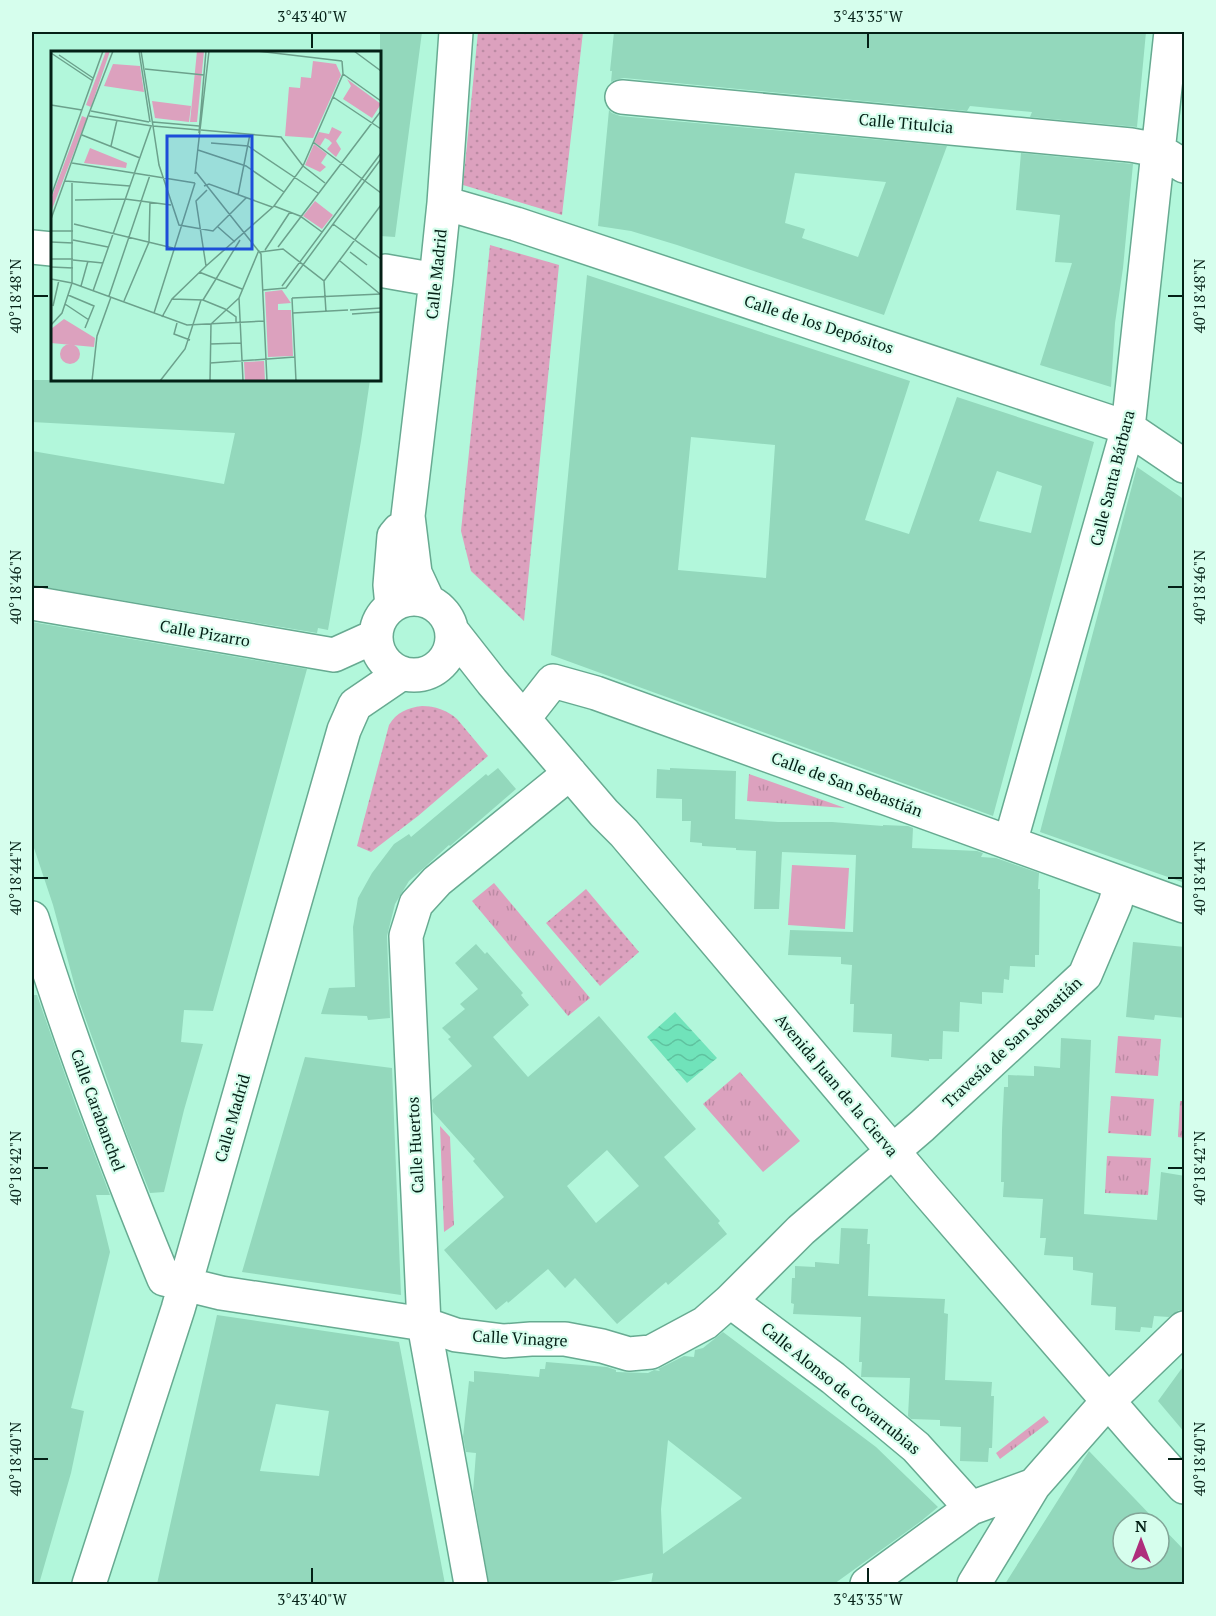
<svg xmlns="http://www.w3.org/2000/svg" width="1216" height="1616" font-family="'PT Serif',serif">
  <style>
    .grass { fill: url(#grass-tufts) }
    .park { fill: url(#park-dots) }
    .garden { fill: #dca1be }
    .water { fill: url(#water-waves) }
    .building { fill: #93d8bc; fill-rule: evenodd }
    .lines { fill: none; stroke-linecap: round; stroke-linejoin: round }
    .minor-casing { stroke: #67aa91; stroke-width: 36 }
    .minor { stroke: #fff; stroke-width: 33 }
    .ticks { fill: none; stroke: #042016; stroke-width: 2 }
    .labels { text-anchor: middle; stroke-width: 4.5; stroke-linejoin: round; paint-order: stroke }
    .street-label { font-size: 16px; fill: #042016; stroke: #d6feed }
    .inset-road { fill: none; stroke: #6ca18c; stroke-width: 1.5 }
    .view { fill: #1d4ed8; fill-opacity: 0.15; stroke: #1d4ed8; stroke-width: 3 }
    .inset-edge { fill: none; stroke: #042016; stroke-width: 3 }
    .neatline { fill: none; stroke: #042016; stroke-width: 2 }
    .ticks-label { font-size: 15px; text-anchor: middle; fill: #042016 }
  </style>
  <defs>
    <pattern id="grass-tufts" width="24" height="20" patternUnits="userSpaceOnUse" patternTransform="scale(1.5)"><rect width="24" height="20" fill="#dca1be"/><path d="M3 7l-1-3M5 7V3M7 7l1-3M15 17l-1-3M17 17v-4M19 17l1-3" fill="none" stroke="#bb8aa3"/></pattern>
    <pattern id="park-dots" width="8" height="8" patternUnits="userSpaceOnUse" patternTransform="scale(1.5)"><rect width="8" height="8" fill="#dca1be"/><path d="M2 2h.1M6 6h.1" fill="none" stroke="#bb8aa3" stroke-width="1.8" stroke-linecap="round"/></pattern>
    <pattern id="water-waves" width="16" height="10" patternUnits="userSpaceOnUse" patternTransform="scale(1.5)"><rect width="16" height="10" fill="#70e3ba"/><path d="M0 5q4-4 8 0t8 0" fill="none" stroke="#5fc29f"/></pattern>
  </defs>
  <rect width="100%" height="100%" fill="#b2f7db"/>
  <path class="grass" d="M749,774L845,808L747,801Z
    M494,883L590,998L568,1016L472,901Z
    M1118,1036L1161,1039L1158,1076L1115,1073Z
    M740,1072L800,1141L763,1172L703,1104Z
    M1111,1096L1154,1099L1151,1136L1108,1133Z
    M1180,1101H1184V1138L1178,1137Z
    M440,1126L450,1137L454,1225L444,1232Z
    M1107,1156L1151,1158L1148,1195L1105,1193Z
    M1044,1416L1049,1422L1000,1459L996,1453Z"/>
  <path class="park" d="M478,32H583L562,215L463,185Z
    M490,245L559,265L524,621L471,571L461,531Z
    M422,706C435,706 447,710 457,719L488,756L418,816L371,852L357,846L389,725C397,712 407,708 422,706Z
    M586,889L639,952L600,986L546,923Z"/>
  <path class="garden" d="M792,865L849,868L845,929L788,925Z"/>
  <path class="water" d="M675,1012L717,1058L687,1083L647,1037Z"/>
  <path class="building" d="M380,32H422L395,237L380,236Z
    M614,32H1146L1137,127L1030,117L1032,112L970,106L967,111L624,78L615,80L611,82L612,71H610Z
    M609,110L612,113L620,116L947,146L884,315L677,245L631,231L598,226ZM795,173L886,182L858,257L802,238L805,229L785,223Z
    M1021,153L1133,164L1123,268L1115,323L1111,387L1040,365L1072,263L1055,262L1060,215L1016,210Z
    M587,275L910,381L865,520L909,534L957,397L1094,442L993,816L551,655ZM691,437L775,445L766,578L678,570ZM997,471L1042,486L1031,533L979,521Z
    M32,380H370L361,441L328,630L318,628L317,633L32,585V451L224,484L235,433L32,422Z
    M1137,467L1185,500V883L1040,832Z
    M32,622L307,669L213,1011L184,1010L181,1042L203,1044L184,1110L164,1192L150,1193L128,1138L78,998L53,905L32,842Z
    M498,768L516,789L450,846L449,845L425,867L409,881L395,904L387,936L390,1018L368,1020L367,1016L321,1014L329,988L355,987L353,927L358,898L372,873L394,844L409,834L411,837L486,774L488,776Z
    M670,768L736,771L735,819L778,822H832L883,826V825L908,826L913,828L912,848L977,851L983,853L981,857L996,858L1039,873L1038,889H1040L1039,955H1035V967L1010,966L1009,980L1004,979L1003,993L982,992V1004L960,1002L959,1032L943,1031L942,1059H929V1061L891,1057L892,1034L853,1032L854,1004H850L852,965L841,964V957L788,955L790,930L853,932L856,855L782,852L779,909H754L756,851L736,850V848L702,846V843L690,842L691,821H682V799L656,798L657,769L670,770Z
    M1133,942L1185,947V1018L1155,1015L1154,1020L1126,1017Z
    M476,944L485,954L487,952L523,993L521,995L529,1005L493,1037L528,1077L599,1016L696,1129L664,1157L720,1221L718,1223L727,1234L668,1285L666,1282L617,1324L575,1278L565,1288L548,1269L508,1303L507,1301L496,1310L444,1250L504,1197L473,1161L475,1159L433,1112L432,1100L472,1066L448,1039L451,1037L442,1028L465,1009L460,1004L478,989L455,963ZM607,1150L639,1186L596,1223L567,1186Z
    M32,995H37L76,1106L110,1195H96L110,1252L71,1408L84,1411L71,1473L39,1584H32Z
    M1061,1038L1091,1040L1084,1214L1157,1220L1161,1172L1185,1176V1236L1182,1267H1185V1310H1179L1169,1317L1154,1316L1152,1328L1141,1327L1140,1332L1115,1330L1116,1307L1091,1305L1093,1273L1073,1270V1257L1044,1255L1046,1238H1040L1043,1199L1003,1197L1004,1182H1001L1002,1130L1004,1087H1008V1075L1034,1076V1066L1060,1068Z
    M305,1057L392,1068L401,1295L242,1272Z
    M841,1228L868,1229L867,1244H870L868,1296L945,1299L944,1313L948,1314L945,1380L992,1382L991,1396H994L992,1448H989L988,1462L960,1461L961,1427L940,1426V1420L911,1419L908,1416L910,1378L861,1377L862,1362H859L861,1317L793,1314L794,1304L791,1303L792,1278H795V1266L815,1267V1262L839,1264Z
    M217,1315L399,1342L445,1584H157ZM276,1404L329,1411L319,1476L260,1471Z
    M723,1332L876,1447L938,1507L920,1522L834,1584H651L653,1573L598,1584H489L473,1492L476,1453L466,1452L463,1437L469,1381L474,1382V1371L539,1377L540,1369H545L546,1362L607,1367L616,1370V1372L648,1373L654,1370L660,1371L658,1369L684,1356L694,1357L695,1350L703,1348ZM668,1440L742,1498L663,1554L661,1509Z
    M1185,1364V1433L1158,1401Z
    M1089,1451L1158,1523H1123V1559H1159V1524L1185,1551V1584H1005Z"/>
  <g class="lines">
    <g class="minor-casing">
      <path id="minor" d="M622,97L1131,145L1158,150L1184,166
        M444,203L516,224L1128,428L1184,466
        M32,247L52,249
        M385,271L436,280
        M376 637a38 38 0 1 1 76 0a38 38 0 1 1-76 0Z
        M428,601L415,573L408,516L436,280L444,203L456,32
        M32,603L334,655L376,636
        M392,606L390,585L394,536L399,530
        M452,631L492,682L604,813L624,833L924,1188L1140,1438L1184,1487
        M524,718L553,681L596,693L1184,906
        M1010,843L1128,428L1171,32
        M32,918C70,1040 115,1160 164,1279L221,1293L424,1324L456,1335L504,1341L531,1339H565L602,1346L629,1354L651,1352L705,1323L730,1301L801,1230L922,1126L1085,975L1115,904L1121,884
        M730,1301L833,1378L916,1447L971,1508
        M89,1584L178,1309L344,730L355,705L402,673
        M471,1584L424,1324L406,936L416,904L437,881L570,773
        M867,1584L971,1508L1034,1485L1108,1401L1184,1328
        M974,1584L1034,1485"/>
    </g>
    <use href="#minor" class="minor"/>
  </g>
  <path class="ticks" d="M312,33V48M868,33V48M33,296H48M1168,296H1183M33,587H48M1168,587H1183M33,878H48M1168,878H1183M33,1168H48M1168,1168H1183M33,1459H48M1168,1459H1183M312,1568V1583M868,1568V1583"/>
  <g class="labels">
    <g class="street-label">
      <text transform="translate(906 123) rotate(5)" y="6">Calle Titulcia</text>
      <text transform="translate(436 274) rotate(-84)" y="6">Calle Madrid</text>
      <text transform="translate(819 324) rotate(18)" y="6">Calle de los Depósitos</text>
      <text transform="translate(1112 478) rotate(-76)" y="6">Calle Santa Bárbara</text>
      <text transform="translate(205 633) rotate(10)" y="6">Calle Pizarro</text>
      <text transform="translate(847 784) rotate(20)" y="6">Calle de San Sebastián</text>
      <text transform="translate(1012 1042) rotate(-43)" y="6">Travesía de San Sebastián</text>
      <text transform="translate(837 1085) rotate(50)" y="6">Avenida Juan de la Cierva</text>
      <text transform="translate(98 1110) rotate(70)" y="6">Calle Carabanchel</text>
      <text transform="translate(232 1118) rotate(-74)" y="6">Calle Madrid</text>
      <text transform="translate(415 1145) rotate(-93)" y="6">Calle Huertos</text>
      <text transform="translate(520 1338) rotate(3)" y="6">Calle Vinagre</text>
      <text transform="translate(841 1388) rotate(39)" y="6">Calle Alonso de Covarrubias</text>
    </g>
  </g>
  <g transform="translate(51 51)">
    <rect width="330" height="330" fill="#b2f7db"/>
    <path d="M101,50L140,55L138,71L104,67Z" fill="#dca1be"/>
    <path d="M55,0H59L40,56L35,54ZM146,0H153L146,71H139ZM62,13L89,15L93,41L53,35ZM296,28L330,53L321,67L292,48L300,35ZM31,65L36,67L0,161V148ZM281,76L291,81L285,90L290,98L285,106L276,98L281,92L278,89L274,87L269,95L263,91L268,81L278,83ZM263,93L276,103L270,112L275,116L269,121L254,114ZM39,97L76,112L75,117L33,112ZM264,150L282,164L271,178L252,165ZM231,239L240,252L227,253V259H240L242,305L217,306L214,241ZM13,268L44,287L43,296L0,292V278ZM213,310L214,330H194L193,311Z" fill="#dca1be"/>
    <path d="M262,10L285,13L290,24L262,87L234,85L238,36L249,37L250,26L260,27ZM9 303a10 10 0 1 1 20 0a10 10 0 1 1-20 0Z" fill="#dca1be"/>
    <path class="inset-road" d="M88,0L99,71M90,0L102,75M206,0L291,10M303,0L330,20M0,2L42,30M8,4L42,27M94,18L153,24M292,23L330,50M282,46L330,78M0,54L31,59M40,60L98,71M37,65L62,0M38,65L101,75M102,71L148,75M102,75L108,114L128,174L162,180L195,147M102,75L148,79M150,79L230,86L252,115L274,132M148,82L155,0M31,84L89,107M262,91L330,142M160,92L197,95L267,142M60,95L66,69M147,99L195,115L233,141M21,112L144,132M145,121L210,203L216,330M144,123L158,0M14,130L79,135M153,135L158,133L221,156M187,144L199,83M0,145L52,0M24,149L74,148L120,154M223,155L249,165L271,181M0,168L37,65M23,173L122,197M282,173L330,208M167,176L184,191M0,180H22M22,189L57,196M0,191L22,192M227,196L330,60M214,199L239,161M209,201L232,198L273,230L275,261M299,201L316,214M0,208H22M22,209L52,212M289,210L329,243M155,215L145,150L156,139M0,216L22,217M148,221L191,238M0,228L21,232L136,274L213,270M273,230L330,154M30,235L37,210M231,235L330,102M212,239L235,237L330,108M42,240L100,75M17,244L43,255L34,277M58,245L99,124M241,247L330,243M241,247L245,330M121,248L152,249L174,258L185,266V272M152,249L189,189M73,250L98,191L99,151M14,253L38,269M2,255L8,229M299,259L330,257M103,262L144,132M242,262L297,259M301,263L330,261M111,266L121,248L155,215L223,155L252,115L292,23L291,10M126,272L123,283L139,289M0,274L11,262L21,232V132M159,293L190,292M159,312L244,306M41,330L46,285L60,246M109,330L134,298L150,249M159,330L160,273L188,247M192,330L188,247L208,199"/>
    <path class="view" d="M116,85H201V198H116Z"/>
    <rect width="330" height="330" class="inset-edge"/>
  </g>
  <rect width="1216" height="1616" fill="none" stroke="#d6feed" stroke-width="66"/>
  <g transform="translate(1141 1541)"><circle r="28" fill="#d6feed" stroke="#82a597" stroke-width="1.5"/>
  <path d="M0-4.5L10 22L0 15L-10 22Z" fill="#ae2e7c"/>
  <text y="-9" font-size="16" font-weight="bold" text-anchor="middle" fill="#042016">N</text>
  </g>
  <rect x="33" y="33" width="1150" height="1550" class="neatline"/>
  <g class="ticks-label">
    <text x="312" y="22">3°43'40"W</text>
    <text x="868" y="22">3°43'35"W</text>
    <text transform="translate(16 296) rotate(-90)" y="5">40°18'48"N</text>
    <text transform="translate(1200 296) rotate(-90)" y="5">40°18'48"N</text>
    <text transform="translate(16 587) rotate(-90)" y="5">40°18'46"N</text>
    <text transform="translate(1200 587) rotate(-90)" y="5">40°18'46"N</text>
    <text transform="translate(16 878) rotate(-90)" y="5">40°18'44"N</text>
    <text transform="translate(1200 878) rotate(-90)" y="5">40°18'44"N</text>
    <text transform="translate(16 1168) rotate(-90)" y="5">40°18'42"N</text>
    <text transform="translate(1200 1168) rotate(-90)" y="5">40°18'42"N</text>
    <text transform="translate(16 1459) rotate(-90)" y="5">40°18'40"N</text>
    <text transform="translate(1200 1459) rotate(-90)" y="5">40°18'40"N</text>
    <text x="312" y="1605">3°43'40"W</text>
    <text x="868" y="1605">3°43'35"W</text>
  </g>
</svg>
